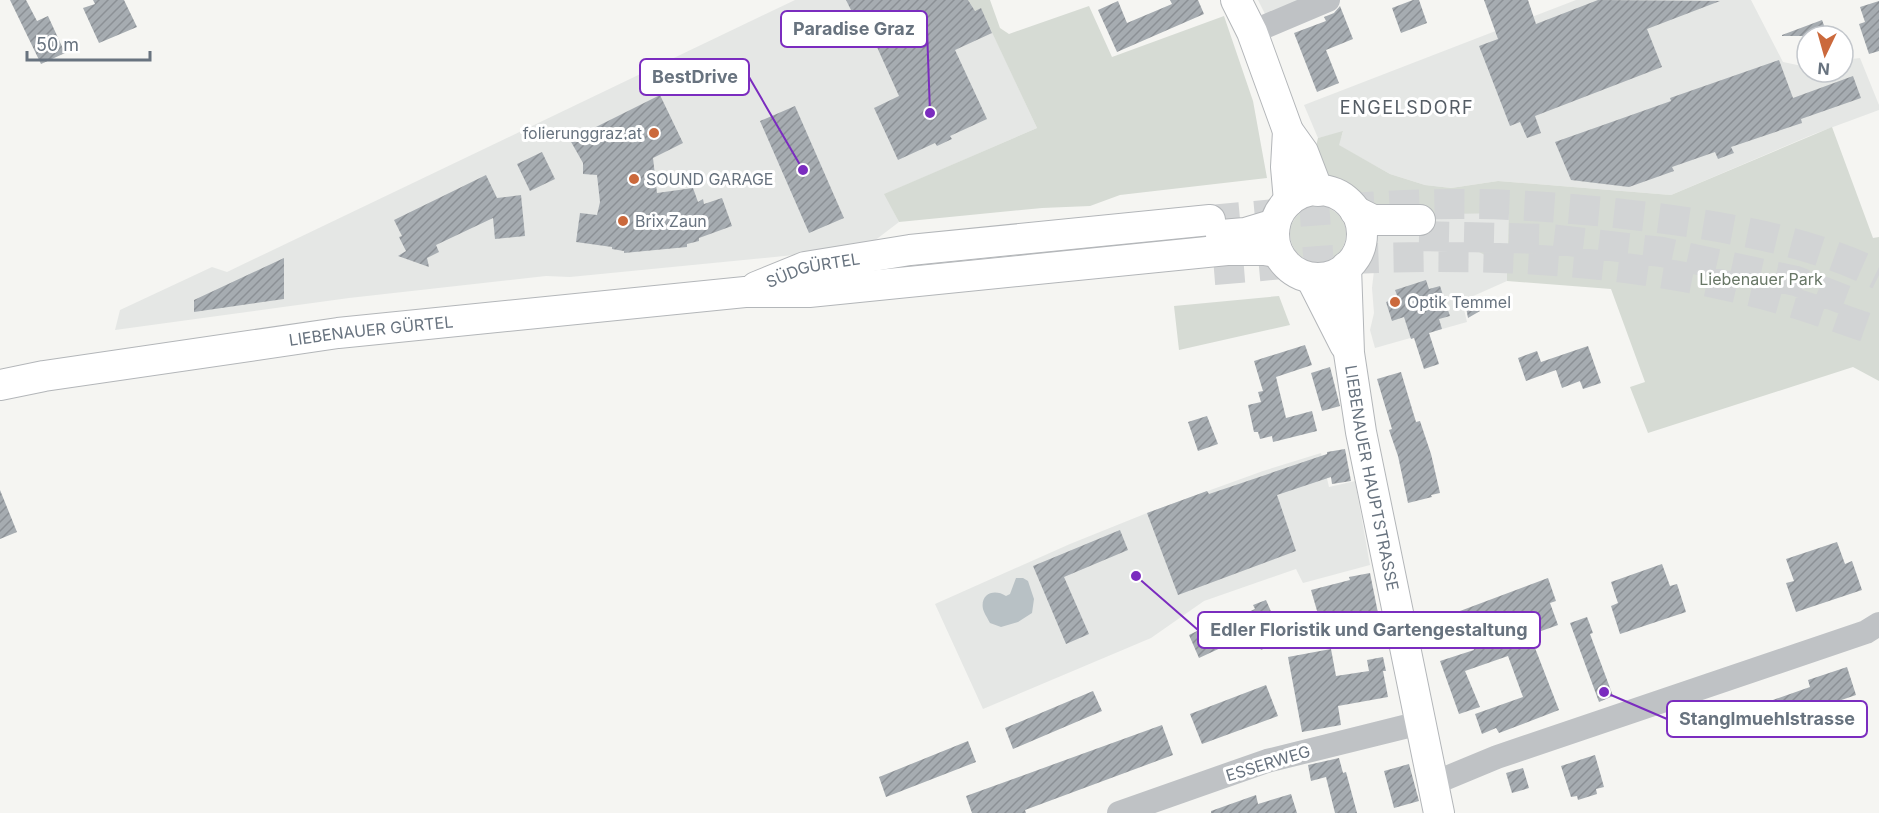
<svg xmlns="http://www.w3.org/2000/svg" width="1879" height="813" font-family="Inter,sans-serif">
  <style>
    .built { fill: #e5e7e5 }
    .green { fill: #d6dbd4 }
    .water { fill: #b8c1c5 }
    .building { fill: url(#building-hatch) }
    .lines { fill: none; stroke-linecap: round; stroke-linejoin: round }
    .major-tunnel { stroke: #d2d4d5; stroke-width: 30; stroke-dasharray: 30 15; stroke-linecap: butt }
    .major-casing { stroke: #b3b6b9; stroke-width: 32 }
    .minor { stroke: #bfc2c5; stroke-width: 24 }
    .major { stroke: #fff; stroke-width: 30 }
    .poi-dot { fill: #cb693c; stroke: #fff; stroke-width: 2 }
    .labels { text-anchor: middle; stroke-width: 6; stroke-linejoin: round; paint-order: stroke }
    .poi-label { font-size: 16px; fill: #68737f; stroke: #fff; text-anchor: start }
    .street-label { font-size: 16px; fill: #68737f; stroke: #fff }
    .park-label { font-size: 16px; fill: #687766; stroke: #fff }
    .neighbourhood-label { font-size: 18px; letter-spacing: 1.5px; fill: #555d65; stroke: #fff }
    .leader { fill: none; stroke: #7b2cbf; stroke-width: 2 }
    .callout-dot { fill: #7b2cbf; stroke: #fff; stroke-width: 2 }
    .callout { fill: #fff; stroke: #7b2cbf; stroke-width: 2 }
    .callout-label { font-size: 18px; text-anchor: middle; font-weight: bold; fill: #68737f }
  </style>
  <defs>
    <pattern id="building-hatch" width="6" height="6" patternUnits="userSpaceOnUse" patternTransform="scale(1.5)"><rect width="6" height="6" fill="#a6acb1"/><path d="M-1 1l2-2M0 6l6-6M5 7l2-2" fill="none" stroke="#8b9095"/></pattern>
  </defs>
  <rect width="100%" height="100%" fill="#f5f5f2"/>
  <path class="built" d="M795,0H968L975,11L981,8L1037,128L885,194L899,222L865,248L570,277L546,276L349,298L115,330L120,310L212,267L227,272Z
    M1258,0H1309L1267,18Z
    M1576,0H1751L1783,62L1807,67V72H1843V60L1860,58L1879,105V110L1814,134L1671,195L1498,181L1451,188L1425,185L1390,174L1338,145L1343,132L1318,138L1304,105Z
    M1372,209L1414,214L1510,212L1507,281L1462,301L1467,322L1375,348L1370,330L1374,313L1372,288L1376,253Z
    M1321,453L1329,487L1355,481L1370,565L1303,583L1296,569L1204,601L1151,638L983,709L935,604L1070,544L1147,513L1263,471Z"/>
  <path class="green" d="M968,0H990L1000,28L1009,34L1089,6L1112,57L1224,16L1253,101L1267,178L1120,195L1090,206L1042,208L899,222L884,194L1037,128L981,9L975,11Z
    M1832,127L1873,238L1879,237V381L1853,367L1648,433L1630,387L1645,382L1611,289L1507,281V267L1468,246L1508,245L1509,213L1386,215L1353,189L1325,173L1313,158L1318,138L1343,131L1339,145L1390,174L1425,185L1451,188L1498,181L1671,195Z
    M1290 234a28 28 0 1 1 56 0a28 28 0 1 1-56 0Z
    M1279,296L1290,325L1179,350L1174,306Z"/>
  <path class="water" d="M1016,578H1023L1028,581L1034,599L1032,613L1018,622L1001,627L990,623C988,619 984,613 983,609C980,594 994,588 1006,596L1010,594Z"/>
  <path class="building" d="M10,0H26L37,21L48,16L65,53L41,64Z
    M93,0H124L137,27L99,43L83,8L95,4Z
    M846,0H968L975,11L981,8L992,33L955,50L987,119L950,136L952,139L937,146L935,143L898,160L874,108L899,96L872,36L869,38L860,18L856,20Z
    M1170,0H1198L1204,14L1117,52L1098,10L1118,1L1127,23L1172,4Z
    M1413,0H1419L1427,23L1401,33L1392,8Z
    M1484,0H1528L1536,24L1598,0L1720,1L1647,29L1662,67L1535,116L1541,133L1527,138L1520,122L1510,126L1479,46L1498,39Z
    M1879,1V51L1869,54L1859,24L1865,22L1860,7Z
    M1340,6L1353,39L1326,50L1339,83L1317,92L1294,33L1326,21L1324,17L1334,13Z
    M1822,20L1828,36H1782V35Z
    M1779,60L1793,98L1853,76L1861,98L1801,119L1802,123L1731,147L1734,153L1718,159L1715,152L1672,167L1674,171L1629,187L1571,180L1555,142L1671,101L1670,98Z
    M660,95L683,143L653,158L657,193L693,188L698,202L703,199L704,204L722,198L732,226L699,238V241L687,244V247L624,253V251L612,249V247L576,242L580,213L597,215L600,202L597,175L583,174V163L570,140Z
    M795,106L844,218L809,233L760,121Z
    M542,152L555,179L530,191L517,164Z
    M486,175L497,198L521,195L525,236L495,239L493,218L436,245L439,252L427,258L429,267L398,256L406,251L399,237L402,236L394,220Z
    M284,258V299L194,312V300Z
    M1426,280L1429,289L1440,286L1450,316L1439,319L1442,329L1429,333L1439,364L1424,369L1414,338L1411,339L1404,317L1392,321L1386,302L1398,298L1395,290Z
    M1477,297L1480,311L1468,318L1465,302Z
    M1305,345L1312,365L1276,377L1286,418L1312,411L1317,431L1273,442L1272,436L1260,439L1258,432H1254L1248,405L1261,402L1258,392L1263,391L1254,361Z
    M1588,346L1601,383L1583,389L1580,381L1562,388L1556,370L1526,381L1518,358L1537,351L1541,362Z
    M1330,367L1340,406L1322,411L1311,373Z
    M1401,372L1416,422L1420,421L1431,454L1440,493L1431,495L1432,497L1408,503L1398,456L1389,430L1392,429L1377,379Z
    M1207,416L1218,444L1198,451L1188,422Z
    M1345,449L1351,481L1332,484L1331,477L1277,495L1296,551L1178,595L1147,513L1207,491L1209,494L1327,454V452Z
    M0,490L17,532L0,539Z
    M1120,530L1128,550L1064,577L1089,634L1066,644L1033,566Z
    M1837,542L1845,564L1852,561L1862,590L1796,612L1786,583L1794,581L1786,559Z
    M1662,564L1670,586L1677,584L1686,612L1620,634L1611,606L1618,603L1611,582Z
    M1370,573L1379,618L1339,626L1340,630L1324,635L1311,590L1350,580L1349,577Z
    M1548,578L1556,601L1550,603L1558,625L1530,635L1559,710L1499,733L1496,728L1482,734L1475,714L1523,697L1508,656L1465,671L1480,707L1459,714L1440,661L1474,650L1460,611Z
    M1266,600L1276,623L1279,621L1289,638L1261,650L1253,633L1199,658L1189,635L1201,629L1203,632L1255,609L1253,605Z
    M1587,617L1593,633L1590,634L1613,696L1599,702L1570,623Z
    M1331,649L1336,676L1369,671L1367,660L1383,657L1386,671H1383L1388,697L1338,706L1341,725L1302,732L1288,657Z
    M1847,667L1856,695L1818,708L1817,705L1777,719L1770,701L1810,687L1808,680Z
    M1266,685L1278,716L1202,744L1190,714Z
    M1093,691L1102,711L1013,749L1005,728Z
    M1162,725L1173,755L1025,810L1026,813H972L966,796Z
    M968,741L976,762L886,797L879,777Z
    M1595,755L1604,787L1596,789L1597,794L1578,800L1577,796L1571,797L1561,766Z
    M1339,758L1343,773L1346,772L1357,813H1335L1326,777L1311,781L1308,765Z
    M1409,764L1419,801L1394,808L1384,771Z
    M1523,768L1529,788L1512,793L1506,773Z
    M1291,794L1297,813H1211V811L1256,795L1258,804Z"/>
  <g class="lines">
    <path class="major-tunnel" d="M1210,220C1297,212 1385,203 1473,204C1544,205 1616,212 1687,222C1753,232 1818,245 1879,275
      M1419,236L1550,239L1662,252L1796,281L1845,300
      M1214,270C1269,266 1323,259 1378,258C1501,254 1629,261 1749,291C1793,301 1836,317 1879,332"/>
    <g class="major-casing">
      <g id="major">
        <path d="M1236,0L1252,32L1288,131L1303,152L1318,191"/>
        <path d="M1288,131L1286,167L1289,201"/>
        <circle cx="1318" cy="234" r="44"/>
        <path d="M1355,211L1373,220H1420"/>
        <path d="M1221,235L1245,233L1275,224"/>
        <path id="s1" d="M1346,267L1349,353L1361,432L1439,813"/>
        <path d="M1311,278L1345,345"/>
        <path id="s2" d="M756,287L805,267L910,250L1210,220"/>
        <path id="s3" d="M0,385L44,376L338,333L745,292H809L1227,250H1264L1277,252"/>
      </g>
    </g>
    <path class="minor" d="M1252,32L1328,0
      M1432,784L1497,757L1866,632L1879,624
      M1119,813L1267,761L1420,723"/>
    <use href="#major" class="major"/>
  </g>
  <g class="poi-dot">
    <circle cx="654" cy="133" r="6"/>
    <circle cx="634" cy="179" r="6"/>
    <circle cx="623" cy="221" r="6"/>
    <circle cx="1395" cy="302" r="6"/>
  </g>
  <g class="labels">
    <g class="poi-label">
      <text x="642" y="139" text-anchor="end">folierunggraz.at</text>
      <text x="646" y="185">SOUND GARAGE</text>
      <text x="635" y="227">Brix Zaun</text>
      <text x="1407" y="308">Optik Temmel</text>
    </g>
    <g class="street-label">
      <text dy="6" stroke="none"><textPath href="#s2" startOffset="60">SÜDGÜRTEL</textPath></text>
      <text dy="6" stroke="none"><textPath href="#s3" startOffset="375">LIEBENAUER GÜRTEL</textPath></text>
      <text dy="6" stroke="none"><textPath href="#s1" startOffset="213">LIEBENAUER HAUPTSTRASSE</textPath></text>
      <text transform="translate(1268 763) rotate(-17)" y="6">ESSERWEG</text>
    </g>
    <g class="park-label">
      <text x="1761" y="285">Liebenauer Park</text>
    </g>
    <g class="neighbourhood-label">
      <text x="1407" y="114">ENGELSDORF</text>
    </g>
  </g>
  <path class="leader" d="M930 113L927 29M803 170L749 77M1136 576L1198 630M1604 692L1667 719"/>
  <g class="callout-dot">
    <circle cx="930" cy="113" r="6"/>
    <circle cx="803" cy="170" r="6"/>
    <circle cx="1136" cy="576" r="6"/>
    <circle cx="1604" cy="692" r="6"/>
  </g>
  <g class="callout">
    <rect x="781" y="11" width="146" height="36" rx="6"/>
    <rect x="640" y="59" width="109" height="36" rx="6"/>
    <rect x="1198" y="612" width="342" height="36" rx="6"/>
    <rect x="1667" y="701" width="200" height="36" rx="6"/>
  </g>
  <g class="callout-label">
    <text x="854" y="35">Paradise Graz</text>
    <text x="695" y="83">BestDrive</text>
    <text x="1369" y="636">Edler Floristik und Gartengestaltung</text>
    <text x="1767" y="725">Stanglmuehlstrasse</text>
  </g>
  <g transform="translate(1825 54) rotate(185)"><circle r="28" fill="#ffffff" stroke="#c3c7cc" stroke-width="1.5"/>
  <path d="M0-4.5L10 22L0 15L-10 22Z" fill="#cb693c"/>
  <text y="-9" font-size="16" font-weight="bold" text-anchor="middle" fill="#68737f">N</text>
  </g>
  <path d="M27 51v9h123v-9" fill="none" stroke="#68737f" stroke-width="3"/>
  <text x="36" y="51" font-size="18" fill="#68737f" stroke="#ffffff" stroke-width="4.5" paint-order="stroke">50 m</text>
</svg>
